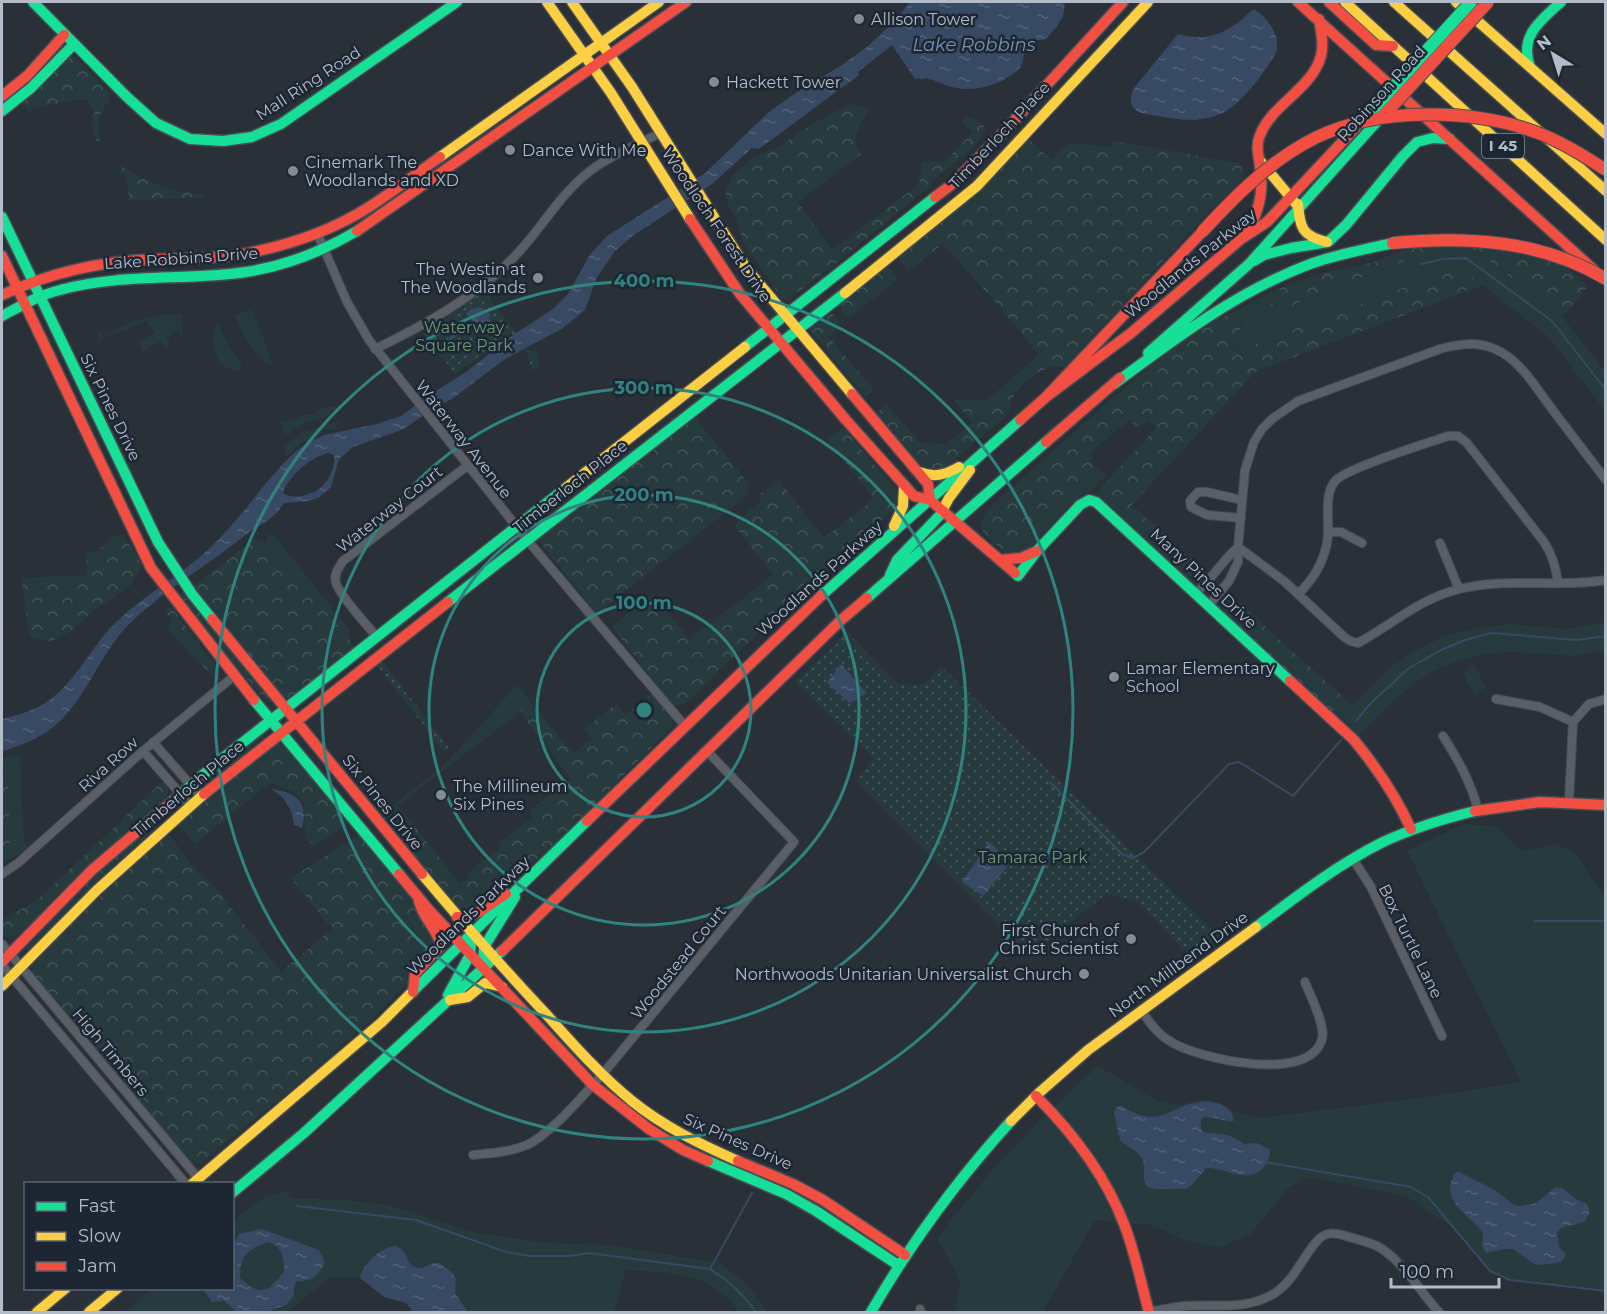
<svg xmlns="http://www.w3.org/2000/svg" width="1607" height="1314" font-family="Montserrat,sans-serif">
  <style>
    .green { fill: #273a3e }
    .forest { fill: url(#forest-crowns) }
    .park { fill: url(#park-dots) }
    .water { fill: url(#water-ripples); fill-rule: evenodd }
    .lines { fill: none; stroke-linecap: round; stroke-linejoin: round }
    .stream { stroke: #384963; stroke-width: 2 }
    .street-casing { stroke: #484c53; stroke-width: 10 }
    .fast-casing { stroke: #484c53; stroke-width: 13 }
    .slow-casing { stroke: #484c53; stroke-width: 13 }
    .jam-casing { stroke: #484c53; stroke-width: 13 }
    .street { stroke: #5a5e66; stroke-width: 8 }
    .fast { stroke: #16e098; stroke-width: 10 }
    .slow { stroke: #ffcf43; stroke-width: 10 }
    .jam { stroke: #f24e42; stroke-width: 10 }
    .fast-bridge-casing { stroke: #484c55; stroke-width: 14; stroke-linecap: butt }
    .jam-bridge-casing { stroke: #484c55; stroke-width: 14; stroke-linecap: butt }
    .fast-bridge { stroke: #16e098; stroke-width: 12 }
    .jam-bridge { stroke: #f24e42; stroke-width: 12 }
    .ring { fill: none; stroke: #308480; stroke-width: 3 }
    .poi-dot { fill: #848b96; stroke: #1d2633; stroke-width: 2 }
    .labels { text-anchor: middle; stroke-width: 5; stroke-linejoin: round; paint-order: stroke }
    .shield { fill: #1d2633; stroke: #878f9c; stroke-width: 1.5 }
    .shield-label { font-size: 15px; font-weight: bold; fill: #b4bcc9 }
    .poi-label { font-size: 16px; fill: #b4bcc9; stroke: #1d2633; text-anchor: start }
    .street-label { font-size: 16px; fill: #b4bcc9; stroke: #1d2633 }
    .park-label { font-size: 16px; fill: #6b9a76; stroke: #1d2633 }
    .water-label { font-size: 18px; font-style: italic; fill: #7c92b1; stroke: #1d2633 }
    .centre { fill: #308480; stroke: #1d2633; stroke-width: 3 }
    .ring-label { font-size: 18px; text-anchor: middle; font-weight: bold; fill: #308480; stroke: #1d2633; stroke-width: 5; stroke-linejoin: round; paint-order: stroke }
  </style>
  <defs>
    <pattern id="forest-crowns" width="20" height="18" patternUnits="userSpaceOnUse" patternTransform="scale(1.5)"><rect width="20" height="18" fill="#273a3e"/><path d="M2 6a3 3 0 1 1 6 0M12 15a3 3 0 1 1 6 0" fill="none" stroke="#445559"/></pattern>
    <pattern id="park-dots" width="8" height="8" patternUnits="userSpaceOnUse" patternTransform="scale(1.5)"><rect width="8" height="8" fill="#273a3e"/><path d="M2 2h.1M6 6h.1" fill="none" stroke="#445559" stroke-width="1.8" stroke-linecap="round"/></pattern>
    <pattern id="water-ripples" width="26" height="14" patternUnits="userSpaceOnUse" patternTransform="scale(1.5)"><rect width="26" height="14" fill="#384963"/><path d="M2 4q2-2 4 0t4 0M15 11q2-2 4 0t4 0" fill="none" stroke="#526178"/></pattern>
  </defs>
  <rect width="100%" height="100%" fill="#2a3038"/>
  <path class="green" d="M1430,246H1466L1483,256L1561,315L1605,371V411L1549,337L1460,268L1442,273L1238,350L1232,348L1242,325L1235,311L1280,288L1278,299L1271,317L1303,300L1430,251Z
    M252,309L273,364L269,365C256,357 239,331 235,315Z
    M160,315H183L182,337L178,331L167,338L171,345L166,348L160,341L143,352L139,342L155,333L146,321C131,329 116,332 101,340L98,339L97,328L103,336L133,321Z
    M217,322L226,340L242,365L238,372C214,367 209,343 217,322Z
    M330,407H342L339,412L303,424L284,436L280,422L300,418L299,416L317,413L316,410Z
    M342,420L334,429L323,430V433L303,442L287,456L284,446L301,433Z
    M1098,469L1106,476L1091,491L1082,494L1075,500L1027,551L1011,555L1006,554L1020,546L1038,529L1048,509L1062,501L1071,484L1084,480Z
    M273,534L350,630L348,633L353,642H351L315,597L292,584L251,542L255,539L267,542V535Z
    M1605,622V650L1574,656L1511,652L1484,654L1455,662L1435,670L1411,686L1391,703L1358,737L1339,719L1392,666L1417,650L1445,636L1477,628L1510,624L1565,629Z
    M1475,665L1486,688L1476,693L1477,696L1475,697L1461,669L1463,668L1464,671Z
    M517,685L532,703L398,805L384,821V812L444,765Z
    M20,754L24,843L29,847L2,865V860L10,852L6,770L2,771V759Z
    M1463,824L1495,826L1520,851L1557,844L1576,853L1605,897V1291L1510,1280L1490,1271L1453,1228L1406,1196L1309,1177L1288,1188L1251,1234L1219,1248L1184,1240L1151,1225L1095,1220L1043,1312H955L960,1281L937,1238L988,1175L1045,1115L1098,1066L1158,1101L1181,1105L1200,1100L1221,1103L1233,1112L1261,1118L1419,1098L1521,1082L1407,851Z
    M286,1191L291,1198L343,1200L389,1205L473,1232L546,1243L608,1245L708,1261L718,1259C721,1266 726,1268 732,1272C746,1283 758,1297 767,1312H739C709,1271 673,1273 626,1270L614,1312H413L406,1303L384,1297L360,1278L330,1277L287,1312H124L152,1289L232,1288L233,1221L267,1195Z"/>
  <path class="forest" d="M71,57L76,58L109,93V100L98,118L100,143H97L92,124L94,113L86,98L35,108L29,113L21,103L67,58Z
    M850,104L869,109C860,126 848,137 861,154L798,202L832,250L919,184L923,162L945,161L973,132L962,122L966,116L983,124L985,129C978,152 944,166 931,185L839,261L788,300L782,299L743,242L736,217L728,207L725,190L733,175L750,159L780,146L812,124Z
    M1028,139L1051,160L1069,143L1112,147L1114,141L1239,163L1246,177L1203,218L1065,367H1051L1038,372L1026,381L1014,395L1009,413L948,466L929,470L915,460L875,414L886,404L921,443L947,444L972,423L954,400L986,401L1039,355L998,305L943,244L908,271L897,257L976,194Z
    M118,164C143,180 171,194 202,194L203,197L126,201V198H129L126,174H120Z
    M1430,246V251L1303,300L1271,318L1267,308L1278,299L1280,288L1319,274L1374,262L1410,248Z
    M1466,246C1493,249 1544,254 1566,268C1574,273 1581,281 1587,287L1567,312L1561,315L1483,256Z
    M887,265L898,279L850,317L845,316L837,304Z
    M1460,268L1483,285L1255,372L1132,505L1209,575C1203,582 1200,586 1191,583L1097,496V492L1156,428L1149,420L1139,428L1129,420L1092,451L1091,463L1098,469L1084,480L1071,484L1062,501L1048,509L1038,529L1020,546L1006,554C983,532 969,528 997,501L1100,409L1172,348L1202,328L1235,311L1242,325L1232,348L1238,350L1442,273Z
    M826,312H831L840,323V326L829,337L874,390L866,397L807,327Z
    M694,416L749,484L748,495L597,613L537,539Z
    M843,427L900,495L895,508L753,638L686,703L678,706L671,703L612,627L652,594L690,639L773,575L734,525L761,500L760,494L779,480L824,538L874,499L827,439Z
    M123,534L142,565L131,585L92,612L70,632L51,641L34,639L29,634L23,592V578L86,575L87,552L98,551L112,537Z
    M251,542L292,584L315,597L355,647L291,697L286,698L279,693L193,585L211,573Z
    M185,591L274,701L269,704L217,645L177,596Z
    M1226,591L1352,705L1339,719L1219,607L1220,597Z
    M168,607L172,608L220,672V680L213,677L170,631L168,627L171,621L166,610Z
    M650,695H653L672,718L673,726L551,847L528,866L476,915L460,914L384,821L398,805L460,884L470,877L467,873L500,848L498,844L533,817L529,811L571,779L519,711L532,703L573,754L592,739L584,729L616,704L626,715Z
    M263,730L267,734L221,775L199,790L206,777Z
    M278,743L287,747L349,823L314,846L305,837L304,804L295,792L270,783L195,844L177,824L273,744Z
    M6,770L8,773L10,852L2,860V771Z
    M164,780C169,787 170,792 165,799L75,880L20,935L8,937L3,936L2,921L4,919L37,900Z
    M152,823L158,828L56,922L29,951L25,947L78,889Z
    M167,832L193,867L215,887L281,972L332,929L291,878L358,835L441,934L434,957L375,1016L286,1094L201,1163H189L31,973L32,962L85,907Z"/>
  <path class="park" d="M484,291L531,352L535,350L539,354L535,357L541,365L532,371L527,354L511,333L455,374L424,334Z
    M847,632L898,684L924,685L941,666L1220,937L1190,957L1139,902L1106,894L1029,956L856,781L874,758L795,682Z
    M381,660L449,747L445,753L376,664Z"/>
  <path class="water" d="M910,2H1064C1067,16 1056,28 1047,38C1042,41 1034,39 1030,43C1020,52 1028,65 1013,74C994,87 968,94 946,85C929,80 934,77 915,79L892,45L858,72L859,75L759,149L752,148L712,184L634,235L615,251L596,279L585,310L563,328L505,359L452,399L432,409L404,429L353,447L339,459L331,487L320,497L309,501L284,503C276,516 265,523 252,530C213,562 168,587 131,622C98,654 86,704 48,731C33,741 18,746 2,752V719C15,716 28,712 40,706C73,688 88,651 113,625C142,596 180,576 210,548C241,519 264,481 295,452L309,442L324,435L377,424L401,416L434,392L465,373L513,335L553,309L568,294L589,256L607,236L704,174L769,112L797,92L842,65L868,46L895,21ZM328,453L334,455C336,475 321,494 301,496C294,497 289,497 283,493C288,476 311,457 328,453Z
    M1254,9C1268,18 1279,33 1277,50C1269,68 1243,101 1226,111C1204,124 1176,120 1153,115C1147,114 1139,114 1135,109C1128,103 1131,95 1134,88L1178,34C1204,42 1222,35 1243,19C1247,15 1249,12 1254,9Z
    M479,307L486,310L490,314L488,323L481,326L472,325L437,350L425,334L426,333L439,345L473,320L466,314L471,309Z
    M841,664L867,693L850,703L827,683Z
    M271,789C295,792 309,801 302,828L294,825C292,808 285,797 271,789Z
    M989,842L1011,862L983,896L962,882Z
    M1206,1101C1219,1103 1232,1106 1234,1121C1226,1122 1214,1117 1204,1117L1201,1120V1129L1203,1132L1228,1135L1245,1144L1257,1143L1270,1150C1270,1157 1268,1163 1263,1168C1246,1185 1225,1167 1206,1168L1194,1183L1186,1189C1173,1187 1160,1192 1148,1187C1140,1178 1147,1169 1142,1159C1137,1149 1128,1148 1120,1140L1114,1112L1117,1107L1121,1106C1163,1131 1166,1105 1206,1101Z
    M1459,1172L1495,1190L1514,1205L1520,1206L1536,1203L1556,1187L1562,1188L1574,1198L1587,1204L1590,1211L1586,1220C1576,1227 1563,1223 1557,1233L1559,1247L1566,1254L1562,1262L1542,1265L1534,1264L1513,1249H1505L1486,1253L1482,1246L1483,1233C1470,1213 1438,1203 1455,1173Z
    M262,1229L319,1250L325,1262C319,1275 312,1282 297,1281L294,1286V1295L286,1305L266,1312H237L224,1301L212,1302L205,1292L206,1289L232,1288L233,1245L239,1234ZM269,1242C283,1247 284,1259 284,1272C269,1290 262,1299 240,1278C240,1255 247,1249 269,1242Z
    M395,1246C406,1250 405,1255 410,1264C421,1271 422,1268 433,1263H439L452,1272L456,1279L455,1293L468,1312H413L406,1303L384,1297L360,1278C363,1262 380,1249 395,1246Z"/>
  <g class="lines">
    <path class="stream" d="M1421,264L1443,259L1466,258L1552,321L1606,390
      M1356,721L1370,704L1409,668L1441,650L1465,640L1491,633L1577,640L1606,636
      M1050,782L1122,854L1133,858L1144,852L1229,764L1238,762L1244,765L1293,796L1341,740
      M1534,921H1606
      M1264,1162L1411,1187L1428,1197L1490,1271L1510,1280L1606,1291
      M297,1206L416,1220L506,1252L529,1256H570L589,1253L710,1269C730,1281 743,1294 756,1312
      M710,1269L752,1193"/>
    <g class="street-casing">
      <path id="street" d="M318,235L347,302L369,340L528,541L685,726
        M375,349C423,326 468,301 506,265C536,238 554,201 585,175C606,157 635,146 660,133
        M1241,518L1207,515L1191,507L1190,501L1198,492H1207L1242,500
        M1328,532H1341L1362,543
        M1440,543L1459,589
        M1238,547L1284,581L1343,636L1350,641L1358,643C1393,624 1419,599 1459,589C1507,577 1557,588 1606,580
        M1196,593C1212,579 1222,561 1238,547
        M1298,594C1313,580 1323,563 1327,543C1331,524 1322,495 1336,480C1350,467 1425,444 1448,436H1458L1467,443L1544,542C1553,555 1556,568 1558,583
        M1209,605L1229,581L1238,562V547L1245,470L1254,442L1262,429L1272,419L1298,401L1440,349C1459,344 1476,341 1495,349C1521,360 1538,391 1555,413C1572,435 1589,458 1606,480
        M376,636C366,624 340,596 336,583C333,575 339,567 343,561L467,466
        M1496,699L1540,707L1573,722
        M1573,722L1589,704L1606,699
        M1443,736C1458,760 1471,782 1478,810
        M153,742L201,797
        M143,751L191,806
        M1569,801L1573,722
        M1353,859L1371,887L1442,1036
        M2,874L18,863L143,751L234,676
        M2,944L198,1178
        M2,965L186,1184
        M1141,1010C1150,1023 1158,1035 1173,1043C1201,1059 1310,1084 1322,1039C1326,1026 1310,995 1305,982
        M473,1155C491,1153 510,1152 527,1145C551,1134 583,1095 602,1075L794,842L707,751
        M920,1309L921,1312
        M1149,1312C1161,1310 1173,1307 1185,1306C1215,1304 1242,1310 1270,1296C1293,1284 1301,1259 1317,1241C1325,1231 1336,1233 1346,1236C1356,1239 1368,1242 1377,1246C1403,1260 1419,1291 1439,1312"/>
    </g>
    <g class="fast-casing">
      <path id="fast" d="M33,2L127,97L156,123L190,139L223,141L252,137L281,124L457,2
        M1530,67C1519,36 1540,21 1561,2
        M2,111L31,88L74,44
        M2,217L158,542L192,594L212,619
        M1254,261L1264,255L1291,248L1328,242L1346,225L1403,156L1417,142L1433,138L1450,139
        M2,316C21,306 39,295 60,290C121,273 185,281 246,272C286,266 323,251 357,231
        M745,347L935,197
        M1148,353L1249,264L1382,116
        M1114,384C1176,338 1239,290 1313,263C1339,254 1366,249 1393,243
        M1015,573L1018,576L1037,551L1080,505L1089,500L1096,502L1290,681
        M890,575L897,560L943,512
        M822,595L1020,420
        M867,598L1046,442
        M448,602L845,293
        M254,700L399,874
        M174,800L218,762L567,487
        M1256,927C1297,896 1337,865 1383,842C1413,828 1443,819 1475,811
        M483,968L484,947L515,897
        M409,995L587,821
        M448,995L470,955L472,934
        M708,1161L786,1194L816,1211L898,1265
        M232,1193L304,1133L502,951
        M871,1312C911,1243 957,1180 1011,1121"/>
    </g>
    <g class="slow-casing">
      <path id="slow" d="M547,2L611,93L690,219
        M572,2L632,87L746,268L852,394
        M1345,2L1606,240
        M1394,2L1606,191
        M1456,2L1606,134
        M440,157L659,2
        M1261,162L1296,204
        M1298,204C1300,228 1302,236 1327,242
        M845,293L977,186L1148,2
        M919,472C934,478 945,475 959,467
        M567,487L745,347
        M942,511L949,498L970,470
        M894,526L903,506L904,485
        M422,874C462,922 503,968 546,1014C573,1044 600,1075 632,1101C664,1127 700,1144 738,1161
        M2,986L97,890L204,794
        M450,1000L468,997L485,983L502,987
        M1011,1121L1040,1092L1088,1050L1256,927
        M192,1184L382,1022L409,995
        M37,1312L66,1288
        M89,1312L118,1288"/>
    </g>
    <g class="jam-casing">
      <path id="jam" d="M1298,2L1594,270
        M1329,2L1376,45L1393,46
        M2,96L27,76L64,35
        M935,197L951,185L1000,136L1123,2
        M690,219L740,294L846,420L914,496L930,500L1015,573
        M357,231L686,2
        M1246,233C1259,213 1264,191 1260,167C1259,156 1255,146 1260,135C1272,104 1312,89 1321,56C1324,43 1321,31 1319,19
        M2,256L151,568L254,700
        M2,295C51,272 102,261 156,259C183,258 211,259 238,255C283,247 330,232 369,207C394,191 417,173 440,157
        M852,394L928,484L930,500
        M1046,397L1203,231
        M1020,420L1046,397L1131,333L1241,239L1267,222L1375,107
        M1046,442L1120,378
        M1000,560L1021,558L1037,551
        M212,619L422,874
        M1290,681L1354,740C1377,768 1396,796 1411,829
        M204,794L448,602
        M1475,811L1540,802L1606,805
        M587,821L822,595
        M399,874L428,909L593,1085L649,1129L683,1150L708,1161
        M457,917C478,918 489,904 506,894
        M502,951L840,621L867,598
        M2,962L92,870L174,800
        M413,992L415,974L441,945C436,927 421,916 418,897
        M1036,1096C1073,1133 1105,1174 1124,1224C1135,1252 1141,1283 1149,1312
        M738,1161L793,1184L823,1200L905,1255"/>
    </g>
    <use href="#street" class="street"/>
    <use href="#fast" class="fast"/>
    <use href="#slow" class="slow"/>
    <use href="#jam" class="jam"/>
    <g class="fast-bridge-casing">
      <path id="fast-bridge" d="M1375,107L1471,2"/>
    </g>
    <g class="jam-bridge-casing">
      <path id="jam-bridge" d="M1384,115L1488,2
        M1203,231C1236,195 1271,160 1315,138C1378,107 1473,108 1538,133C1562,142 1584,156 1606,170
        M1393,243C1466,236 1541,240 1606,279"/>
    </g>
    <use href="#fast-bridge" class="fast-bridge"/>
    <use href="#jam-bridge" class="jam-bridge"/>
  </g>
  <g class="ring">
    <circle cx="644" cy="710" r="107"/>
    <circle cx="644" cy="710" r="215"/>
    <circle cx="644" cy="710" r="322"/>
    <circle cx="644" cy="710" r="429"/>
  </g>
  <g class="poi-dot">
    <circle cx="859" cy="19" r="6"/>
    <circle cx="714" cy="82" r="6"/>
    <circle cx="510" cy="150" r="6"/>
    <circle cx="293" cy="171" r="6"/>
    <circle cx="538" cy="278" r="6"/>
    <circle cx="1114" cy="677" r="6"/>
    <circle cx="441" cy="795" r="6"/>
    <circle cx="1131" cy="939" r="6"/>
    <circle cx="1084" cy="974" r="6"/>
  </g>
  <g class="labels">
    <rect class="shield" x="1482" y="134" width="42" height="24" rx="4.5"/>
    <g class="shield-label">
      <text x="1503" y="151">I 45</text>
    </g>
    <g class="poi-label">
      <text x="871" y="25">Allison Tower</text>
      <text x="726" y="88">Hackett Tower</text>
      <text x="522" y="156">Dance With Me</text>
      <text x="305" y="168">Cinemark The<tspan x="305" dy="18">Woodlands and XD</tspan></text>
      <text x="526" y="275" text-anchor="end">The Westin at<tspan x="526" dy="18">The Woodlands</tspan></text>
      <text x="1126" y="674">Lamar Elementary<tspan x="1126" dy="18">School</tspan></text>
      <text x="453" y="792">The Millineum<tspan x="453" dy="18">Six Pines</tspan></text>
      <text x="1119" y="936" text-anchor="end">First Church of<tspan x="1119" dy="18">Christ Scientist</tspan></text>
      <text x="1072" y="980" text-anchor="end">Northwoods Unitarian Universalist Church</text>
    </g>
    <g class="street-label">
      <text transform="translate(308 83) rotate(-33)" y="6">Mall Ring Road</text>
      <text transform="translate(1381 93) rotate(-48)" y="6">Robinson Road</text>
      <text transform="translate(999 135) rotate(-47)" y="6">Timberloch Place</text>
      <text transform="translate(717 225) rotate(56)" y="6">Woodloch Forest Drive</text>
      <text transform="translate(181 258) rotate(-4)" y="6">Lake Robbins Drive</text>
      <text transform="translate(1190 263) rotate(-39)" y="6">Woodlands Parkway</text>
      <text transform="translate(111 407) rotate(64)" y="6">Six Pines Drive</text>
      <text transform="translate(464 439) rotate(52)" y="6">Waterway Avenue</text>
      <text transform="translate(570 486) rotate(-38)" y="6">Timberloch Place</text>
      <text transform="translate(389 509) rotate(-38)" y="6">Waterway Court</text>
      <text transform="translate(819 578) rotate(-42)" y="6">Woodlands Parkway</text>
      <text transform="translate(1204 578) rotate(43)" y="6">Many Pines Drive</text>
      <text transform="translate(108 764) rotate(-42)" y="6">Riva Row</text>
      <text transform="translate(188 788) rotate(-40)" y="6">Timberloch Place</text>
      <text transform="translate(383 802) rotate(51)" y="6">Six Pines Drive</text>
      <text transform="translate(468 915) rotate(-44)" y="6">Woodlands Parkway</text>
      <text transform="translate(1411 941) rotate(64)" y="6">Box Turtle Lane</text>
      <text transform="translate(678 962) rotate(-51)" y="6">Woodstead Court</text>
      <text transform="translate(1178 964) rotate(-36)" y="6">North Millbend Drive</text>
      <text transform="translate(111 1052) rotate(50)" y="6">High Timbers</text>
      <text transform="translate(738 1141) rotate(24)" y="6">Six Pines Drive</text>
    </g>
    <g class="park-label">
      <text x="464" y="333">Waterway<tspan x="464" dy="18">Square Park</tspan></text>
      <text x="1033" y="863">Tamarac Park</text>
    </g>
    <g class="water-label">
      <text x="974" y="51">Lake Robbins</text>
    </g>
  </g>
  <circle cx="644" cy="710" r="9" class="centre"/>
  <g class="ring-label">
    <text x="644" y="287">400 m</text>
    <text x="644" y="394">300 m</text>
    <text x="644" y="501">200 m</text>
    <text x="644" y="609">100 m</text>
  </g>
  <rect width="1607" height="1314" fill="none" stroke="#b4bcc9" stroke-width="6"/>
  <rect x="24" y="1182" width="210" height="108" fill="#1d2633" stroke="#59626f" stroke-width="1.5"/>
  <rect x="36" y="1202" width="30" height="9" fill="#16e098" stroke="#59626f" stroke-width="1.5"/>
  <text x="78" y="1212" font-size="18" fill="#b4bcc9">Fast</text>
  <rect x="36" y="1232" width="30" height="9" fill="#ffcf43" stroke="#59626f" stroke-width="1.5"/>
  <text x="78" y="1242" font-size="18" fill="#b4bcc9">Slow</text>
  <rect x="36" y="1262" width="30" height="9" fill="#f24e42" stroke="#59626f" stroke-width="1.5"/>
  <text x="78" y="1272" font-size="18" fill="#b4bcc9">Jam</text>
  <g transform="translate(1553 54) rotate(322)" stroke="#1d2633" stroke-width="4.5" paint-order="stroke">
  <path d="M0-4.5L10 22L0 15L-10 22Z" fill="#b4bcc9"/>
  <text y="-9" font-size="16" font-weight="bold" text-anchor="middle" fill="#b4bcc9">N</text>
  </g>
  <path d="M1391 1278v9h108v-9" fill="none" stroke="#b4bcc9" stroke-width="3"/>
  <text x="1400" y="1278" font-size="18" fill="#b4bcc9" stroke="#1d2633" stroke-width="4.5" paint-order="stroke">100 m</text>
</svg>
